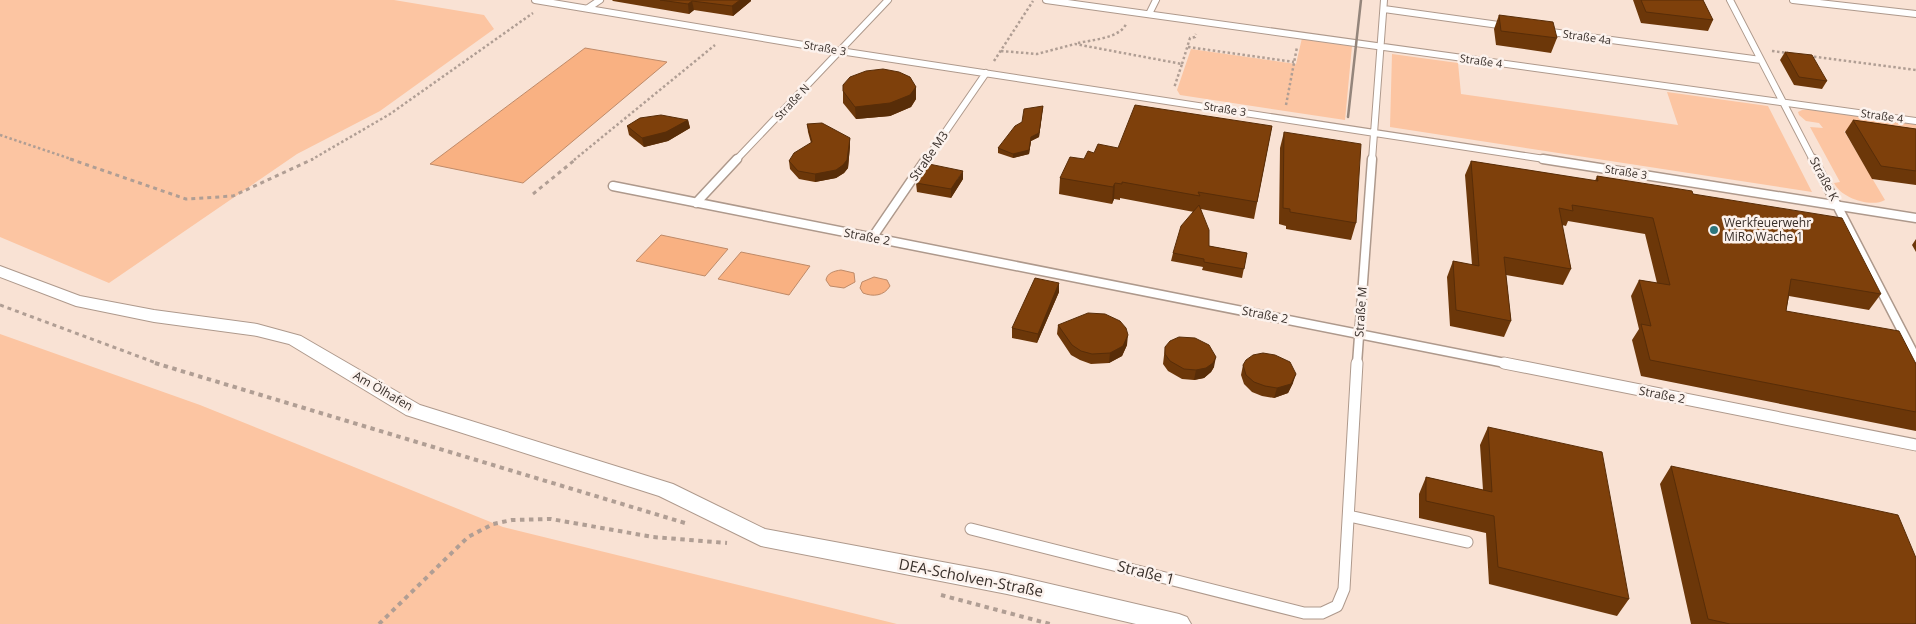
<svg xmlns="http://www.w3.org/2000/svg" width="1916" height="624" font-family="'Open Sans',sans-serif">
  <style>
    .green { fill: #fcc5a2 }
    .water { fill: #f9b182; stroke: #bf8a68 }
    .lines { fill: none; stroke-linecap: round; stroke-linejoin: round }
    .lane-far2-casing { stroke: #ae998c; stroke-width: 8 }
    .lane-far1-casing { stroke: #ae998c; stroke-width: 11 }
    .lane-casing { stroke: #ae998c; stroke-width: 13 }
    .street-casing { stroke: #ae998c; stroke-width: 2 }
    .path-far2 { stroke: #b09e94; stroke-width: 2.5; stroke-dasharray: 2.5 2.5; stroke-linecap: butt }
    .path-far1 { stroke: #b09e94; stroke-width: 3; stroke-dasharray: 4 4; stroke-linecap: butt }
    .path { stroke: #b09e94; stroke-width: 4; stroke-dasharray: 4.5 4.5; stroke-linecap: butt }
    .lane-far2 { stroke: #fff; stroke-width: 6 }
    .lane-far1 { stroke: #fff; stroke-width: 8 }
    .lane { stroke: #fff; stroke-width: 11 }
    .street { fill: #fff; fill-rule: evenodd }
    .rail { stroke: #94857b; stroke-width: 2.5 }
    .wall { fill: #6c3709 }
    .shaded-wall { fill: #582d08 }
    .building { fill: #7e400b; stroke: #582d08 }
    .poi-dot { fill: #2d767c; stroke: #fcf2ed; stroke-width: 2 }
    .labels { text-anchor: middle; stroke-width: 5; stroke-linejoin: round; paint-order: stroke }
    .far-street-label { font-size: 11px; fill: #382f2a; stroke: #fcf2ed }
    .street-label { font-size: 12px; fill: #382f2a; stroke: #fcf2ed }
    .poi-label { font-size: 12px; fill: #382f2a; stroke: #fcf2ed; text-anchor: start }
    .near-street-label { font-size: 15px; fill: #382f2a; stroke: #fcf2ed }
  </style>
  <rect width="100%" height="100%" fill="#f9e2d4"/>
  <path class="green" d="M0,0H394L484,15L494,29L380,111L297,154L109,283L0,237Z
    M1302,38L1352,46L1345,120L1180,95L1177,90L1191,49L1296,64Z
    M1392,54L1458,63L1461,94L1678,125L1667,92L1768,106L1812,192L1390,127Z
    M1813,109L1916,124V141L1844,131L1885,200C1871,208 1841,198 1834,183L1840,182L1810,127L1823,128L1819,123L1806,121L1799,115L1798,112L1802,110Z
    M0,334L200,405L503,527L897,624H0Z"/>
  <path class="water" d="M585,48L667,62L523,183L430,164Z
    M661,235L728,249L705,276L636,261Z
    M741,252L810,266L789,295L718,279Z
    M841,270L854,273L855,282L844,288L830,286L826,280C827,273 834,271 841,270Z
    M874,277L887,280L890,286C884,296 873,297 863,293L860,288L862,282Z"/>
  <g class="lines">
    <g class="lane-far2-casing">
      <path id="lane-far2" d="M535,0L840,51L1551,160
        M1046,0L1916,121
        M1730,0L1813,160
        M1793,0L1916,14
        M588,8L600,0
        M1384,9L1506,26
        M1149,14L1156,0
        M1544,31L1761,60
        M736,160L888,0
        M926,160L986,73
        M1372,160L1384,0"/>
    </g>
    <g class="lane-far1-casing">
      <path id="lane-far1" d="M1543,159L1916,218
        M1813,159L1916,358
        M613,186L1510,364
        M696,203L737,159
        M872,238L926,159
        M1357,364L1372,159"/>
    </g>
    <g class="lane-casing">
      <path id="lane" d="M1504,363L1916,445
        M1349,516L1467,542
        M971,529L1304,613H1322L1337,606L1344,589L1357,363"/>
    </g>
    <g class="street-casing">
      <path id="street" d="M0,266L80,296L154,310L257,324L301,336L420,405L673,484L765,529L1007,574L1179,614L1187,617L1191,624H1136L1007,594L761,546L659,496L406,415L289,344L257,336L154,322L76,306L0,277Z"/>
    </g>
    <path class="path-far2" d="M1078,43C1092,40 1120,38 1126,24
      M1188,47L1294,62
      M1001,51L1037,54L1075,44L1182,64L1174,88
      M1772,51L1788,53
      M1809,56L1916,70
      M994,61L1033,1
      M1182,64L1190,38L1195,37L1196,34
      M1286,105L1297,47
      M0,135L74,160
      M311,160L390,114L533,13
      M574,160L715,45"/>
    <path class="path-far1" d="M70,159L186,199L233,196L313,159
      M533,194L576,159
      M0,305L159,364"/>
    <path class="path" d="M155,363L685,523
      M941,595L1050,624
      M379,624L468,537L493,524L512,520L551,519L653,537L727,543"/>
    <use href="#lane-far2" class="lane-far2"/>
    <use href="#lane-far1" class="lane-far1"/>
    <use href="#lane" class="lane"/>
    <use href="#street" class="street"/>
    <path class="rail" d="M1348,117L1361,0"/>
  </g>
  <path class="wall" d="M612,0H751V1L733,16L694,10L689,14L613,1Z
    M1633,0H1703L1713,20L1708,31L1641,23Z
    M1499,15L1557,38L1551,53L1496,45L1494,29Z
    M1785,52L1827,81L1822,89L1794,85L1780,60Z
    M916,87V99L911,107L890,116L856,119L843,103V91Z
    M1043,106L1039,137L1031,141L1029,154L1013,158L998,153V148L1022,122Z
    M688,120L690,128L668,141L644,147L629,135L627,126Z
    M1853,120L1916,129V185L1872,179L1845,132Z
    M807,124L850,146L848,168L844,173L836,178L815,182L799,179L790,169L789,161L811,143L808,132Z
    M1272,126L1254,219L1201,209L1209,246L1247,253L1242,278L1202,270L1203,267L1171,261L1173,253L1194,212L1120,198V200L1114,199L1112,204L1059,194L1060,178L1084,159L1118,148Z
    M1284,132L1356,223L1351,240L1286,229V226L1279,224L1280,148Z
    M1471,161L1595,181L1597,176L1693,194L1881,294L1869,310L1789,296L1786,311L1916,364V431L1641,376L1632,340L1639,329L1631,296L1639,280L1657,283L1645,234L1568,221L1566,226L1562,225L1571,269L1563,285L1506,275L1511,321L1504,337L1450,326L1447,277L1453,261L1472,265L1465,175Z
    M963,179L951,198L917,192L916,183Z
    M1916,239V252L1912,245Z
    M1059,283V292L1037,343L1012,338V328Z
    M1058,325L1127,345L1122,356L1109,363L1091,364L1080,360L1071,355L1057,334Z
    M1165,347L1214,367L1211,372L1204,378L1194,380L1182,379L1168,371L1163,364Z
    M1243,365L1293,383L1288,393L1274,398L1262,396L1252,392L1244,384L1241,375Z
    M1488,427L1629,599L1617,616L1489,584L1486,533L1419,518V494L1426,477L1483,490L1480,445Z
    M1671,466L1916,624H1691L1660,484Z"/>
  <path class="shaded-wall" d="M740,0H751V1L733,16L732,6Z
    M692,1L694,10L689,14L688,4Z
    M916,87V99L911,107L890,116L856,119L855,107Z
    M1043,106L1039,137L1031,141L1029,154L1013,158V154L1031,137Z
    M688,120L690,128L668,141L644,147L642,138Z
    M850,138V146L848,168L844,173L836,178L815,182V174Z
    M963,171V179L951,198V189Z
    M1115,183L1114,199L1112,204L1113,187Z
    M1059,283V292L1037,343L1038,334Z
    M1128,335L1127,345L1122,356L1109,363L1110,353Z
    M1216,357L1214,367L1211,372L1204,378L1194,380L1196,370Z
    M1296,374L1293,383L1288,393L1274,398L1277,388Z"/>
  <path class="building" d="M660,0H740L732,6L692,1L688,4Z
    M1641,0H1703L1713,20L1646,12Z
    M1499,15L1553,22L1557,38L1501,31Z
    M1785,52L1812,55L1827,81L1799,77Z
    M883,69L899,72L910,77L916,87L910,95L890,103L855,107L843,91V85L850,77L866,71Z
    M1135,105L1272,126L1257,202L1198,192L1200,196L1122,182V184L1115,183L1113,187L1060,178L1070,157L1084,159L1088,151L1094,153L1098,144L1118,148Z
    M1043,106L1039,133L1031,137L1029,150L1013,154L998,148L1015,126L1022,122L1024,109Z
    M661,115L688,120L666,132L642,138L627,126L640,118Z
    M1853,120L1916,129V171L1881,166Z
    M822,123L850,138L847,160L843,165L836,170L815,174L798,171L789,161L794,153L812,142L807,124Z
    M1284,132L1361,144L1356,223L1290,212V209L1283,208Z
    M1471,161L1598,181L1597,176L1692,191L1693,194L1842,218L1881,294L1791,279L1786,311L1899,331L1916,364V412L1650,360L1641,324L1651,326L1639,280L1670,285L1653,218L1572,205L1573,211L1559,208L1571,269L1504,257L1511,321L1456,310L1453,261L1479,266Z
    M929,164L963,171L951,189L916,183Z
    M1199,205L1209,230V246L1247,253L1244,269L1204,262V259L1173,253L1181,226Z
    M1035,278L1059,283L1038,334L1012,328Z
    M1088,313L1105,314L1120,321L1126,328L1128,335L1123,346L1110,353L1092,354L1081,351L1072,345L1058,325Z
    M1179,337L1195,338L1209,345L1216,357L1213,363L1206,368L1196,370L1184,369L1170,361L1165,354V347L1170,341Z
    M1263,353L1275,355L1290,362L1296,374L1291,384L1277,388L1265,386L1254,382L1246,375L1243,365L1246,360L1253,355Z
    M1488,427L1602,452L1629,599L1498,567L1494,516L1426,501V477L1492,492Z
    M1671,466L1898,515L1916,558V624H1730L1708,619Z"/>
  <circle class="poi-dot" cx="1714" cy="230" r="5"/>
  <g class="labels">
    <g class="far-street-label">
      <text transform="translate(1587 37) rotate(8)" y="4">Straße 4a</text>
      <text transform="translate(825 48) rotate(10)" y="4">Straße 3</text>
      <text transform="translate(1481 61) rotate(8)" y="4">Straße 4</text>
      <text transform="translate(792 102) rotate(-47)" y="4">Straße N</text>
      <text transform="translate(1225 109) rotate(9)" y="4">Straße 3</text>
      <text transform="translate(1882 116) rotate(8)" y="4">Straße 4</text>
      <text transform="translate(1626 172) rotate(9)" y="4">Straße 3</text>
    </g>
    <g class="street-label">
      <text transform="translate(929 156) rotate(-55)" y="4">Straße M3</text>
      <text transform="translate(1824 179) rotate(62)" y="4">Straße K</text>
      <text transform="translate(867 237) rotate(11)" y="4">Straße 2</text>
      <text transform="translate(1361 312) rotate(-86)" y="4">Straße M</text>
      <text transform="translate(1265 315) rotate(11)" y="4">Straße 2</text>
      <text transform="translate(383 391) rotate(30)" y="4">Am Ölhafen</text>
      <text transform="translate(1662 395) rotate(11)" y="4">Straße 2</text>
    </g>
    <g class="poi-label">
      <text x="1724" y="227">Werkfeuerwehr<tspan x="1724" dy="14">MiRo Wache 1</tspan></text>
    </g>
    <g class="near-street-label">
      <text transform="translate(1146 573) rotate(14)" y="5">Straße 1</text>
      <text transform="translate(971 578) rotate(11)" y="5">DEA-Scholven-Straße</text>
    </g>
  </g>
</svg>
